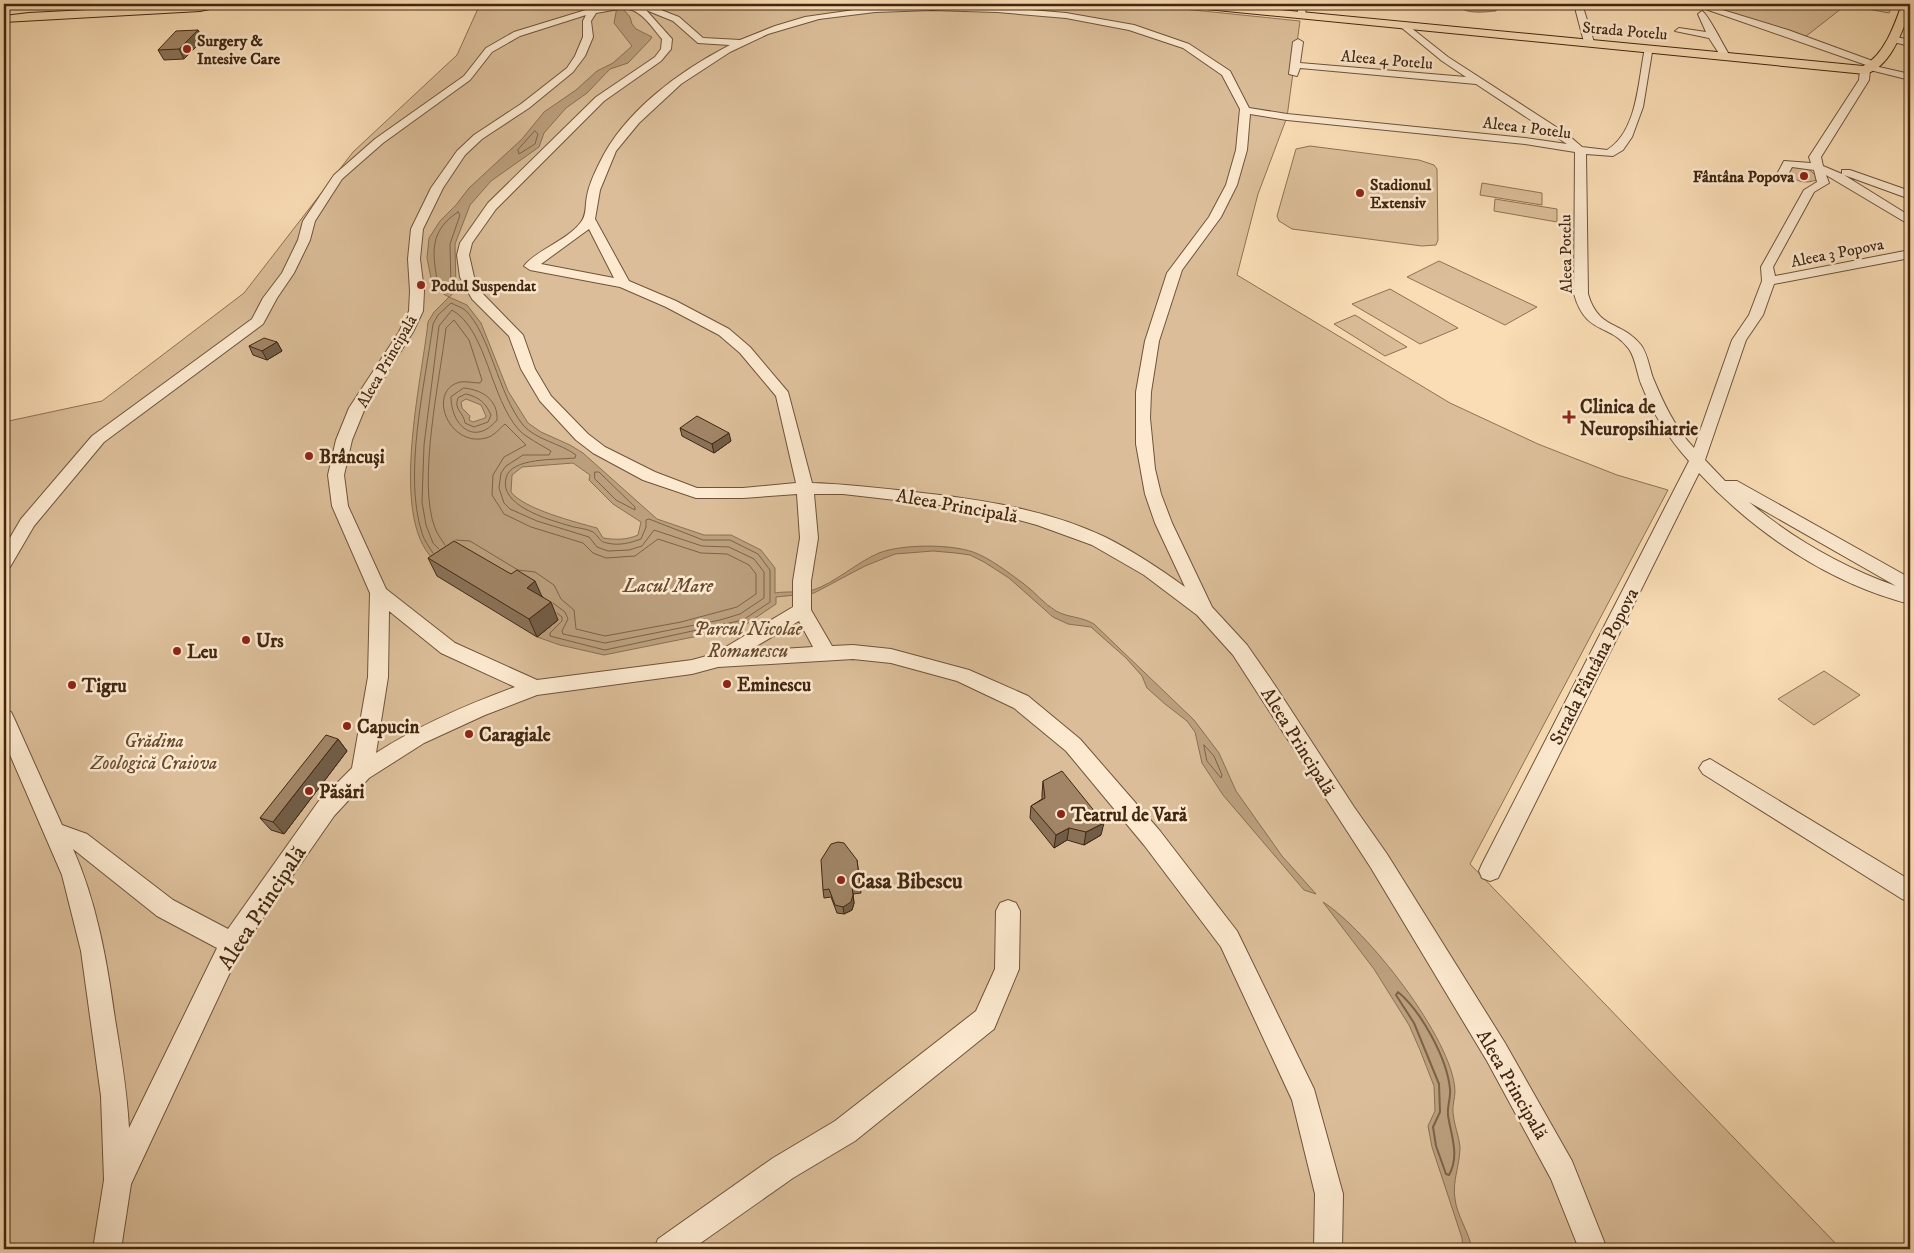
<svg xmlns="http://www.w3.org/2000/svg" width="1914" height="1253" font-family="'IM FELL DW Pica',serif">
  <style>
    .green { fill: #dbbe99; stroke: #8e7254 }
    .water { fill: #bb9f7d; stroke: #8a6f51; fill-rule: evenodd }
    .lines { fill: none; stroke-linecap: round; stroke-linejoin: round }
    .shore-far1 { stroke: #7e6246; stroke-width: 1 }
    .shore { stroke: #7e6246; stroke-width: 2 }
    .minor-casing { stroke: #6f5439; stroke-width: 2 }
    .major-casing { stroke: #412610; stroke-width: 2 }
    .minor { fill: #fce9cf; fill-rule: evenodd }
    .major { fill: #faddb5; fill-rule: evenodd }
    .wall { fill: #8a7258; stroke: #412610 }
    .shaded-wall { fill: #715d47; stroke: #412610 }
    .building { fill: #a18566; stroke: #412610 }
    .poi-dot { fill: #8f2418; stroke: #fce9cf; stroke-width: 2 }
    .labels { text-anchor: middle; stroke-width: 5; stroke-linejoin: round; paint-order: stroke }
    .far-street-label { font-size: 16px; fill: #412610; stroke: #fce9cf }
    .far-poi-label { font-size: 16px; font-weight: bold; fill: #412610; stroke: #fce9cf; text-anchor: start }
    .poi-label { font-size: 19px; font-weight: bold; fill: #412610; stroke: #fce9cf; text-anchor: start }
    .street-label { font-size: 19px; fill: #412610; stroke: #fce9cf }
    .park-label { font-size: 19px; font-style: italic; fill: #684c32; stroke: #fce9cf }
    .water-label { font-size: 20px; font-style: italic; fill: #664a31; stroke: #fce9cf }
    .near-poi-label { font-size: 22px; font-weight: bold; fill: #412610; stroke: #fce9cf; text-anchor: start }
    .near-street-label { font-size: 22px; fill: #412610; stroke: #fce9cf }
  </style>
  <rect width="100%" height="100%" fill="#faddb5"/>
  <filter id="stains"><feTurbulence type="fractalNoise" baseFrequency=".004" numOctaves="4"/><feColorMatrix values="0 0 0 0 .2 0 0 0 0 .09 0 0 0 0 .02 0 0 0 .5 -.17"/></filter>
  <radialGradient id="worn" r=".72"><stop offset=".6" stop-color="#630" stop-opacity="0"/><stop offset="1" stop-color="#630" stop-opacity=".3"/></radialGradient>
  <path class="green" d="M480,4H1135L1300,21L1287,117L1258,194L1237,275L1450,403L1538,444L1617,475L1668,490L1470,864L1841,1249H4V422L102,401L244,293L353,152L457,55Z
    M1222,4H1299V12Z
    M1704,4H1893L1889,13L1846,5L1805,37Z
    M1310,146L1419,160L1434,165L1437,169L1438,240L1436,245L1422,246L1292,229L1279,221L1277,216L1296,149Z
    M1793,164L1807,168L1818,177L1817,180C1804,184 1798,182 1786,174Z
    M1482,183L1542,193V205L1480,195Z
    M1495,199L1557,209V222L1494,211Z
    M1439,261L1537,307L1505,325L1407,277Z
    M1390,289L1458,328L1420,344L1352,304Z
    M1355,315L1407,347L1385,356L1334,324Z
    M1824,671L1860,695L1814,725L1778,699Z"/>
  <path class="water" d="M614,4H619L630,17L632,24L636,29L652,37L650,40L628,63L610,69L587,93L566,108L544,133L539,147L491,181L470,205L455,244L456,291L449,297L467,305L481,323L508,391L528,423L541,432L570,445L583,453L657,519L704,535H731L761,550L775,568V593C787,591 802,593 813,590C835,583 857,562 879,553C902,544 950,544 973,552C990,558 1009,573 1024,584C1035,592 1044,604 1056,611C1069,618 1080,616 1094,624L1194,720L1219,753L1236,791L1282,856L1316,894L1304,890L1223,795L1202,763L1195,732L1187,721L1165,704L1147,688L1142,676L1126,658L1091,627L1068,624L1053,617L1009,578L984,562L970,555L956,553L933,551L895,554L865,566L814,593L776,597V604L745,625L723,631L604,655L560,645L537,637L558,620L433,559C389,515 422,380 428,322L434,312L449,297L433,288L427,258L429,238L440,221L456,205L469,188L522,139L544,112L576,90L597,71L613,63L632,46L614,23L617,7ZM466,399L481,405L486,416L485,418L473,422L469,420L470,416L462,408L461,402ZM573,463L590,475L589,480L613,504L641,522L638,535C627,540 616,540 603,538L597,528C575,522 524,509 511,492L512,475L522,467Z
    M1456,4H1485L1497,8L1496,11C1484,12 1464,15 1456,4Z
    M1323,902C1366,929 1453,1039 1455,1091C1455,1098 1452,1106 1453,1113C1454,1125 1459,1136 1460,1147C1460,1165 1452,1181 1455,1199C1457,1216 1469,1232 1472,1249H1463L1462,1238L1432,1147L1428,1126L1435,1111L1434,1086L1420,1050L1409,1025L1374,969Z"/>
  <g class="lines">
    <path class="shore-far1" d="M535,131L538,134L535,144L519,154L518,150Z
      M458,212L460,215L450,244L451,287L447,290L438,284C432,253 429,231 458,212Z
      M464,388C483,390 498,400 497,420C474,447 451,425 451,397Z
      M466,394C479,397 486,403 491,415L488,422L474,427L465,423C464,413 453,409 458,398Z
      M595,472H599L635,507V510L616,500L595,479Z
      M445,545C442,540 437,534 435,528C417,482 440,379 446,328L454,320L469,340L482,380L480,383C474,383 466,381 460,382C426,391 449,448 486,438C494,436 499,429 505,424L526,445L504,457L493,475L492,495L504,514L531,527L583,543L593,553L606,558L635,556L658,539L701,553L727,554L749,565L756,574V594L737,607L681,622L605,636L576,629L574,610L561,599L554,585L535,572L518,570L470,541L456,540
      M439,549L433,543L426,525L422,502L424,445L439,326L452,310C487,330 490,398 519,430C527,438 541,445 551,451L549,455H523L506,466L501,473L499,488L504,503L510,509L537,521L589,537L597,547L608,551L629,550L642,546L654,530L702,546L729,547L754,559L764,572V598L740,614L720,620L605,643L563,634L562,631L568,619L565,612L553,603
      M433,553C429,547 424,540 422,533C403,474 425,385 433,324L438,315L451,303C455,305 461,307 465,310C490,333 498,394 523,425C536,440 560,443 576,455L575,458C557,460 511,457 506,478C499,505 546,519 567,525C574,528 586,528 593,532C599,536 599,542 607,543C619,546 630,543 641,539L646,527V520L649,519L703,540H730L758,554L770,570V602L743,620L605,650L550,636V633L562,621V617L557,613
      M1204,745L1214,756L1222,775L1221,778L1207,761Z"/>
    <path class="shore" d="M1398,992C1421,1011 1447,1058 1450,1089C1451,1098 1447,1106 1448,1115C1451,1136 1460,1155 1449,1175L1446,1174L1436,1146L1433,1127L1440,1112L1439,1084L1414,1023L1396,995Z"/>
    <g class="minor-casing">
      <path id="minor" d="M584,4H593L597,8L617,4L648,5L679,17L703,38L740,40L775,26L805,17L875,7L932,5L997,7L1066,13L1134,25L1189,44L1230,71L1249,108L1287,114L1525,138L1567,144L1476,84L1300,68L1297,76L1289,74L1293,42L1298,39L1303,42L1300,63L1466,77L1442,61L1402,28V24L1405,23L1448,57L1567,134L1582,147L1607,150C1638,131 1638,80 1645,48L1653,46L1643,107L1632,137L1623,150L1613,156L1586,154L1588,294C1599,331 1621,320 1641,345C1648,355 1649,367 1653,378C1663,402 1675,428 1694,448L1732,340L1749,315L1762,281L1761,267L1804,190L1817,182L1814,170L1792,167L1786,178H1778L1776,176L1784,161L1811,163L1809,157L1859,80L1860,70L1869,66L1691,4H1703L1788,30L1878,63L1879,67L1910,74V80L1870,70L1869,80L1821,157L1823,166L1842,174V170H1850L1910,191V199L1844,175L1910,216V225L1826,175L1829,183L1814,192L1773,267L1775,276L1910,250V258L1774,284L1763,315L1746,340L1705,460L1725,481H1737L1910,578V604C1830,584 1755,533 1699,473L1498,878L1490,881L1482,878L1479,871L1482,864L1689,461C1669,439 1653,414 1642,386C1637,375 1636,359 1629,349C1609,322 1586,336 1574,294L1575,152L1525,144L1287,120L1250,114L1247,150L1237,185L1221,217L1182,270L1159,341L1151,392L1150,418L1155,469L1161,494L1172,523L1212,607L1247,645L1274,684L1354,807L1387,854L1505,1043L1572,1161L1607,1249H1579L1551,1179L1487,1061L1371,868L1233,655L1197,615L1144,575L1092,545L1037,525L983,510L843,494H814L818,538L811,581V610L832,646L853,645L891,649L969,670L1028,696L1080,739L1160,831L1237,931L1314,1089L1343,1194L1342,1249H1314L1315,1194L1292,1100L1221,947L1144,845L1066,751L1014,708L957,681L891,663L853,659L718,667L692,674L537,695L485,715L424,743L369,778L334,816L240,951L131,1184L121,1249H93L104,1180L101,1096L81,951L62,875L4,741V710L11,712L14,718L62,825L87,834L173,900L228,929L318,802L352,768L368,677L370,593L332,506L328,475L336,440L349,408L399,332L409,311L410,291L408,259L411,229L431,188L457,151L474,135L521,104L567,68L575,56L583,37V21L586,15L520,36L492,52L470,80L383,143L342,179L315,221L310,240L294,273L277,298L263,324L104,442L34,526L10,567L4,569V548L21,519L92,436L252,319L263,298L282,273L298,240L303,221L334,175L375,139L464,76L486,48L514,32L589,9ZM624,8C642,10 651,26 662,39L661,49L655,57L596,97L488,203L460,243L457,255L460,277L472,299L509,336L521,369L540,401L576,440L593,453L643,480L696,498H743L797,494L800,538L793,581V607L714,654L692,660L537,680L455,643L386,589L348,506L344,475L352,440L365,408L413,332L423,311L424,291L420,259L423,229L443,188L465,155L482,139L529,108L573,72L585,56L593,37L591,21L596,13ZM646,10L673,21L698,43L730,45C680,71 624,111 599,164C594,174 589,185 587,196C585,205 587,215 581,222C567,241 536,250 524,266L530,270L620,287L666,307L719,335L740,353L776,396L796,483L743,488H697L655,472L605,447L588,434L551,396L535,369L523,335L483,294L474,277L469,255L472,243L496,209L604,101L661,61L671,49L672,39ZM932,10L997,12L1066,18L1129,30L1183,48L1222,75L1240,109L1236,150L1226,185L1209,217L1167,273L1145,341L1136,392V444L1145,494L1155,523L1185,587C1160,569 1133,551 1105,537C1046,509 978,499 914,492C880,488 846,484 812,483L788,392L750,347L729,329L676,301L629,281L595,219L600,190L616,151L639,123L681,84L730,52L768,34L819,19L875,12ZM589,229L614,278L541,264ZM1749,502L1896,586C1842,567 1792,538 1749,502ZM389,611L441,653L515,687C466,705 420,725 376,753L388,677ZM799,621L813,647L748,651ZM73,849L157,916L217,948L129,1128C127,1091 121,1055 115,1019C107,961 97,903 73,849Z
        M1298,4H1306L1305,17L1298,15Z
        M1574,4H1582L1594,42L1592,44L1584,42Z
        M1702,11C1708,14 1724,47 1730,56L1728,58H1722L1709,38L1675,31L1679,28L1706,32L1698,14Z
        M1892,36L1910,40V46L1889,41V37Z
        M1710,759L1910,880V902L1902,899L1703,774L1699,768L1703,762Z
        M1008,900L1016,903L1020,911L1019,969L994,1029L855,1141L793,1178L692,1249H654L658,1239L773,1158L835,1121L976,1011L995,969L996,911L1000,903Z"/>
    </g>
    <g class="major-casing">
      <path id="major" d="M205,4H225L224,6L200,11L4,22V16L29,13Z
        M1181,4H1217L1863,66C1884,56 1895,24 1902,4H1910V11C1902,32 1890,68 1865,74L1186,7Z"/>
    </g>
    <use href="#minor" class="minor"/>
    <use href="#major" class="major"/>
  </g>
  <path class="wall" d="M198,30L203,40L184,59L164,60L158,50Z
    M277,342L282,351L267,360L253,355L249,346Z
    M680,428L731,441L714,453L682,436Z
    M428,558L542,596L558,620L537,637L437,576Z
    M338,739L347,751L284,834L271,830L260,818Z
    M1043,781L1101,835L1084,845L1067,840L1054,848L1030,818L1031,806L1042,799V794Z
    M857,860L861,893L853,894L854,903L852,910L844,914L837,913L831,897L824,898L823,890Z"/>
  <path class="shaded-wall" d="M198,30L203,40L184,59L179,49Z
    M277,342L282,351L267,360L262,351Z
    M729,433L731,441L714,453L712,444Z
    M535,581L543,599L527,588Z
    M551,602L558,620L537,637L529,619Z
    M338,739L347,751L284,834L273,822Z
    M1104,823L1101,835L1084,845L1086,832Z
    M1069,828L1067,840L1054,848L1056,835Z
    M852,886L854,903L852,910L844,914L843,907Z"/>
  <path class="building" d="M198,30L179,49L158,50L176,31Z
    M264,338L277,342L262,351L249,346Z
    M697,416L729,433L712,444L680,428Z
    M454,541L511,574L517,570L535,581L527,588L551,602L529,619L428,558Z
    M326,735L338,739L273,822L260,818Z
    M1062,771L1104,823L1086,832L1069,828L1056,835L1031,806L1045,798L1043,781Z
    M838,842L844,843L857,860L860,885L852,886L853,895L851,902L843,907L835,905L829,889L823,890L821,860L831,844Z"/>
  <g class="poi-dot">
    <circle cx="187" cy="49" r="5"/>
    <circle cx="1804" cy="176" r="5"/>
    <circle cx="1360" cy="193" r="5"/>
    <circle cx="421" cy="285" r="5"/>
    <path d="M1566.5 409.5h5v5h5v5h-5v5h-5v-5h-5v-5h5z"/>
    <circle cx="309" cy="456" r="5"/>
    <circle cx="246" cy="640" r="5"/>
    <circle cx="177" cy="651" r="5"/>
    <circle cx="727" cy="684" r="5"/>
    <circle cx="72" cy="685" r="5"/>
    <circle cx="347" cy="726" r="5"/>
    <circle cx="469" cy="734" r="5"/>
    <circle cx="309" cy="791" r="5"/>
    <circle cx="1061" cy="814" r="5"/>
    <circle cx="841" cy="880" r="5"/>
  </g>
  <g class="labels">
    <g class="far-street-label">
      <text transform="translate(1625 30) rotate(5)" y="6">Strada Potelu</text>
      <text transform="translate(1387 59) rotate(5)" y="6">Aleea 4 Potelu</text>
      <text transform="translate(1527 127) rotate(7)" y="6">Aleea 1 Potelu</text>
      <text transform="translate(1837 252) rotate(-11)" y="6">Aleea 3 Popova</text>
      <text transform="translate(1565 254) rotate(-91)" y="6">Aleea Potelu</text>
      <text transform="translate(386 361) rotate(-60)" y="6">Aleea Principală</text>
    </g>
    <g class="far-poi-label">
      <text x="197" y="46">Surgery &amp;<tspan x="197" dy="18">Intesive Care</tspan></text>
      <text x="1794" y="182" text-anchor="end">Fântâna Popova</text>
      <text x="1370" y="190">Stadionul<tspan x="1370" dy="18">Extensiv</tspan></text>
      <text x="431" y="291">Podul Suspendat</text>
    </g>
    <g class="poi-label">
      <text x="1580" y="413">Clinica de<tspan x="1580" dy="22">Neuropsihiatrie</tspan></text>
      <text x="319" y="463">Brâncuși</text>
      <text x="256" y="647">Urs</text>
      <text x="187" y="658">Leu</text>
      <text x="737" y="691">Eminescu</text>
      <text x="82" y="692">Tigru</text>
      <text x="357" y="733">Capucin</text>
      <text x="479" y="741">Caragiale</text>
      <text x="319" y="798">Păsări</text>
      <text x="1071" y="821">Teatrul de Vară</text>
    </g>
    <g class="street-label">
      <text transform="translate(957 505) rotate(10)" y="7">Aleea Principală</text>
      <text transform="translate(1593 666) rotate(-63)" y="7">Strada Fântâna Popova</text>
      <text transform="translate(1299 741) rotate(58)" y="7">Aleea Principală</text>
      <text transform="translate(1513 1084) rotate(60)" y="7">Aleea Principală</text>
    </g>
    <g class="park-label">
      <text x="748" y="635">Parcul Nicolae<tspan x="748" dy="22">Romanescu</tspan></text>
      <text x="154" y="747">Grădina<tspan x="154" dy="22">Zoologică Craiova</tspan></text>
    </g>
    <g class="water-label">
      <text x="668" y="592">Lacul Mare</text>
    </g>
    <g class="near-poi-label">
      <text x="851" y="888">Casa Bibescu</text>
    </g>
    <g class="near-street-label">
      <text transform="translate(261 907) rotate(-57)" y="8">Aleea Principală</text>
    </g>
  </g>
  <rect width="1914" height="1253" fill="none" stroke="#faddb5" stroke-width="20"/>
  <rect x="5" y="5" width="1904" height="1243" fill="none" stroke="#412610" stroke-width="2.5"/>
  <rect x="10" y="10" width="1894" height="1233" fill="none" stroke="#412610"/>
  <rect width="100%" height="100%" filter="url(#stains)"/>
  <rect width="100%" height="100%" fill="url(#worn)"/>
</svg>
